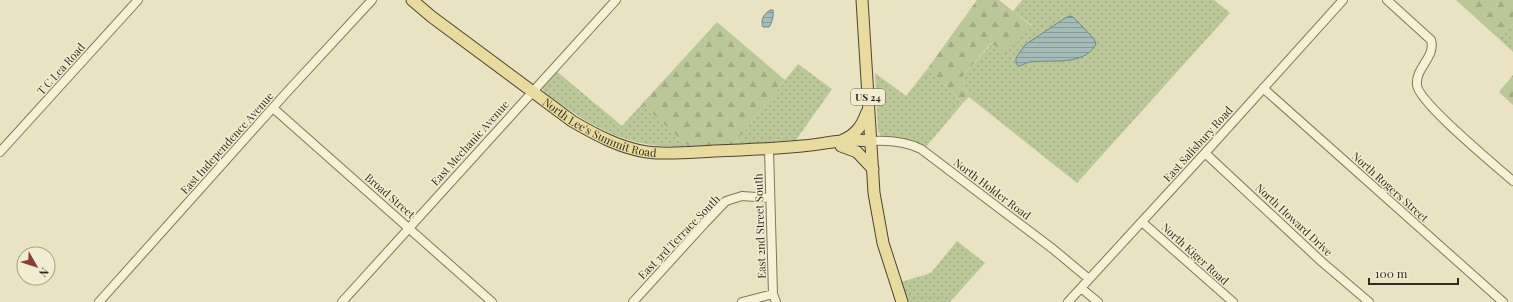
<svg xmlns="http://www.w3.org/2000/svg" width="1513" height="302" font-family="'Playfair Display',serif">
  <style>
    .grass { fill: url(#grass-dots) }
    .forest { fill: url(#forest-firs) }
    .water { fill: url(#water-rules); stroke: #6d8a86 }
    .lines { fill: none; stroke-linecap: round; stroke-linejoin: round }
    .minor-casing { stroke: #82755c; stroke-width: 10 }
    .major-casing { stroke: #504330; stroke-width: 13 }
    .minor { stroke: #f5f0d6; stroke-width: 8 }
    .major { stroke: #e9db9f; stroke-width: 11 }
    .labels { text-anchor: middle; stroke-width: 3; stroke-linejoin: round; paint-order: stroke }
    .shield { fill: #f1ecd2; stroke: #6c6555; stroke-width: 1 }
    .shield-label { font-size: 10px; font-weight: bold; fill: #332b1f }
    .street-label { font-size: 11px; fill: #332b1f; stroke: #f1ecd2 }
  </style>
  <defs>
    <pattern id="grass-dots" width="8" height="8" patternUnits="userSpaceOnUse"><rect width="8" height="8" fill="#bbc699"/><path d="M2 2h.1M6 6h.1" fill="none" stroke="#a1aa83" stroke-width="1.8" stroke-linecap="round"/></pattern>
    <pattern id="forest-firs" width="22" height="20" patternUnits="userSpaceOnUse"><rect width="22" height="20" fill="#bbc699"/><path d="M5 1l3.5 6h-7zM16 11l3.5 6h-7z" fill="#a1aa83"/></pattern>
    <pattern id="water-rules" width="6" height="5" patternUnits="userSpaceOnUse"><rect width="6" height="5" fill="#a5bdb9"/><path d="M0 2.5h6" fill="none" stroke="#879a96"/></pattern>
  </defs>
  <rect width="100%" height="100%" fill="#e9e3c4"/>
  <path class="grass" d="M1022,0H1214L1230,13L1077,183L969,97L962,77L992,43L1032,25L1013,11Z
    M1513,24V52L1498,38Z
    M798,64L832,89L796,140L733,145Z
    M928,68L963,103L925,148L908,140L881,136L878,131L875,73L906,96Z
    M555,70L622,126L642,104L689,147C675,146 660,147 646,144C606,137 576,115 544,92C539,84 550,76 555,70Z
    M957,241L985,263L950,302H909L901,282L931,273Z"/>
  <path class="forest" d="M977,0H999L1032,26L1006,53L991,43L962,77L969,97L963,103L928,68Z
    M1456,0H1513V24L1498,38Z
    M717,22L785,80L733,145L689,147L642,104Z
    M1513,75V105L1499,92Z"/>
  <path class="water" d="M770,10H773C774,16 772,23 769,27H763C760,20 764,14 770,10Z
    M1070,16L1073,17L1094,39L1096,44C1084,67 1050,59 1029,62C1025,63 1022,66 1018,66L1016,63V58L1025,45L1065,18Z"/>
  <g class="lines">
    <g class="minor-casing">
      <path id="minor" d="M1387,0L1431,40C1436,57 1415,68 1417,85C1418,102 1496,166 1513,181
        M1263,88L1503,302
        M273,108L492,302
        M871,141C889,140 905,141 921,149L1053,249L1089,279
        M769,149L773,294L776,302
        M0,152L138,0
        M1205,153L1322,262L1369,302
        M1142,222L1233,302
        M1081,288L1098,302
        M99,302L287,92L372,0
        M342,302L616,0
        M633,302L705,223L726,201L742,196L769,198
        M742,302L773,294
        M1068,302L1205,153L1343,0"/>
    </g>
    <g class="major-casing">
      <g id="major">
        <path id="s1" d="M412,0L432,17L572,121C596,135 620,148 647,152C669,155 692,152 714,151C743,150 772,149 802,146C825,144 847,138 871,141"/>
        <path d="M862,0L874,193L883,243L902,302"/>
        <path d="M843,140C857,134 862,125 867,112"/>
        <path d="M841,146L857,152L873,169"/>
      </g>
    </g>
    <use href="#minor" class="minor"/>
    <use href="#major" class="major"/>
  </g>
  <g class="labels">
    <rect class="shield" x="851" y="89" width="34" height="16" rx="3"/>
    <g class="shield-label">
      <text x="868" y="101">US 24</text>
    </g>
    <g class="street-label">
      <text transform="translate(61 69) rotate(-48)" y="4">T C Lea Road</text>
      <text dy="4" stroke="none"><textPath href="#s1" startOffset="229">North Lee's Summit Road</textPath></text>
      <text transform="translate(227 143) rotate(-48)" y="4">East Independence Avenue</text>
      <text transform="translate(470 143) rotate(-48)" y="4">East Mechanic Avenue</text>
      <text transform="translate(1198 144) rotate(-48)" y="4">East Salisbury Road</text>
      <text transform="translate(1390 187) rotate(42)" y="4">North Rogers Street</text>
      <text transform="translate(992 189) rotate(37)" y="4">North Holder Road</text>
      <text transform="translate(390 196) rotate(41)" y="4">Broad Street</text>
      <text transform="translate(1294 220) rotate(43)" y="4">North Howard Drive</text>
      <text transform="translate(760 226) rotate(-92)" y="4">East 2nd Street South</text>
      <text transform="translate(679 237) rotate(-46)" y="4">East 3rd Terrace South</text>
      <text transform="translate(1195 254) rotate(42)" y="4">North Kiger Road</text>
    </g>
  </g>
  <g transform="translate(36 266) rotate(129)"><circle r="19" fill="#f1ecd2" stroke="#a59f8a"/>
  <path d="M0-3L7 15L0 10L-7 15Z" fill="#8b3d32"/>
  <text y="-6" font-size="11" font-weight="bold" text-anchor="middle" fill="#332b1f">N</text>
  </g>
  <path d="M1369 278v6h89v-6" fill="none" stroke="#332b1f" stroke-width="2"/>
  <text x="1375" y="278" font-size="12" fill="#332b1f" stroke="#f1ecd2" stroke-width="3" paint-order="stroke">100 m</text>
</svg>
